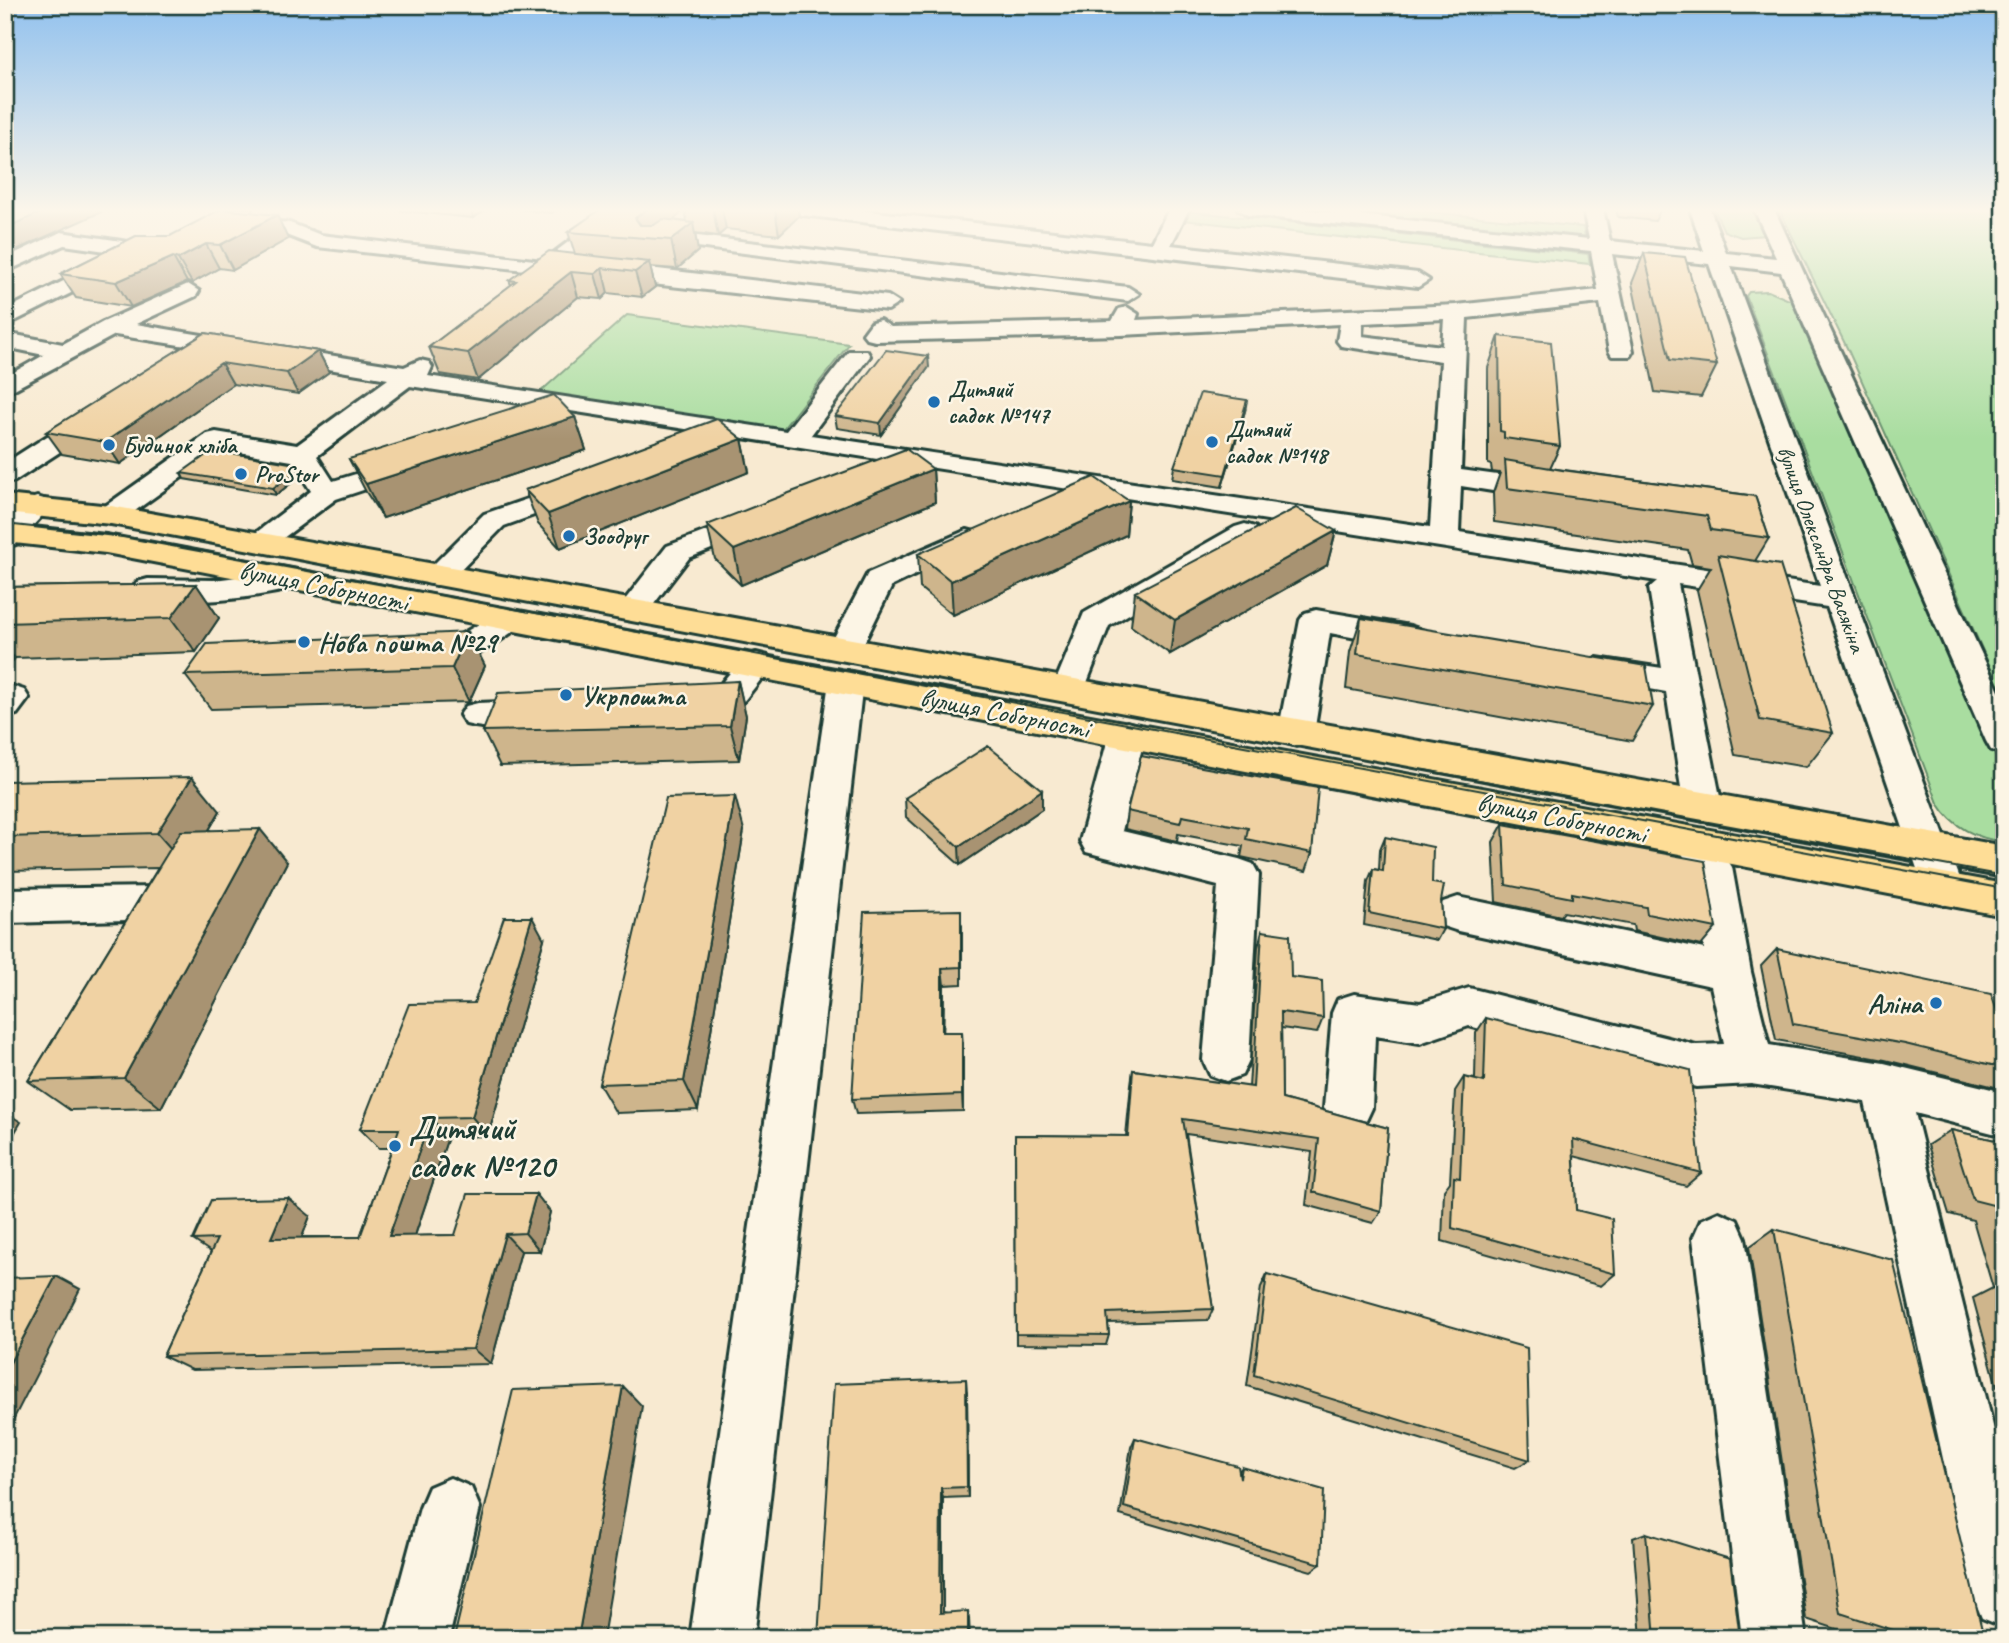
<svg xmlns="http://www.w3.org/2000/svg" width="2009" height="1643" font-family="Caveat,sans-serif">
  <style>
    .green { fill: #a9dda0; stroke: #648d6a; stroke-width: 2 }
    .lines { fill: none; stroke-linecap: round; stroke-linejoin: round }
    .minor-casing { stroke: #1f3d34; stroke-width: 6 }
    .major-casing { stroke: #1f3d34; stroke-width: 6 }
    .minor { fill: #fcf5e5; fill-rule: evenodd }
    .major { fill: #fedd96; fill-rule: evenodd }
    .tram { stroke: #1f3d34; stroke-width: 2 }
    .wall { fill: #ceb58c; stroke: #1f3d34; stroke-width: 2; fill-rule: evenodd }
    .shaded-wall { fill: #a89372; stroke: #1f3d34; stroke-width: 2 }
    .building { fill: #f0d2a3; stroke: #1f3d34; stroke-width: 2 }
    .poi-dot { fill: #1f6fb2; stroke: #fcf5e5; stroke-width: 2.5 }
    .labels { text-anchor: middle; stroke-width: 5; stroke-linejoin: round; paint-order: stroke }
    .far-poi-label { font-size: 23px; font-weight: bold; fill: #1f3d34; stroke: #fcf5e5; text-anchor: start }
    .far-street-label { font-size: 23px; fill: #1f3d34; stroke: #fcf5e5 }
    .street-label { font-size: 28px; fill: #1f3d34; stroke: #fcf5e5 }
    .poi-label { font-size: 28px; font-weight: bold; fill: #1f3d34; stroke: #fcf5e5; text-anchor: start }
    .near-poi-label { font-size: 33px; font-weight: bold; fill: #1f3d34; stroke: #fcf5e5; text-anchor: start }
  </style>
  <rect width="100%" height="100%" fill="#f8ead1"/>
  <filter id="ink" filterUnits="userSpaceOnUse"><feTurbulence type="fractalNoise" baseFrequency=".0143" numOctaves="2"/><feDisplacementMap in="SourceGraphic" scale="14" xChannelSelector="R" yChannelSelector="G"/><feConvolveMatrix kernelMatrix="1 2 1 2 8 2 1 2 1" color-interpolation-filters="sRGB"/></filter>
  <g filter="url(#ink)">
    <path class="green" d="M1304,209H1398L1583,227L1585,237Z
      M1714,209H1754L1765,235L1741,237L1724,231Z
      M1779,209H2004V698L1848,350Z
      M1186,211L1588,254L1590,264L1182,220Z
      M1768,291L1794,302L2004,775V842C1976,838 1953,828 1938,803L1746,296L1749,292Z
      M627,315L849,344L782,430L540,392Z"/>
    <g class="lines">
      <g class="minor-casing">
        <path id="minor" d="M231,209H251L244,218L290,223L321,235L543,261L612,209H634L567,263L649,268L888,296L899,303L888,310L317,247L286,235L223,227L220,223Z
          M792,209H851L1152,243L1169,209H1189L1171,245L1418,273L1429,280L1418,287L802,215Z
          M1238,209H1301L1589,239L1583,209H1603L1610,241L1704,251L1690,209H1710L1726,253L1776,258L1754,209H1774L2004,702V754L1991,750L1986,741L1781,272L1731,266L1964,889L1958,900L1944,905L1930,900L1924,889L1827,607L1678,584L1722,807L1716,817L1703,821L1690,817L1684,807L1666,692L1585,677L1580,669L1585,661L1597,658L1662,668L1649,588L1657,581L410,386L317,456L333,481L411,457L421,459L425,465L421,471L336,499L271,547L260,550L249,547L245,541L311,491L292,461L221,449L121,521L111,524L101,521L96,515L101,509L207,434L216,432L297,445L388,379L263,358L260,353L263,348L272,346L404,367L420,360L429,362L432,367L428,376L786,431L849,351H867L870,356L811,435L1430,527L1441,361L1341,346L1337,341L1340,324L1121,335L875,341L867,339L863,334L872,322L880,320L891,327L1112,321L1119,309L1127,307L1138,314L1136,320L1456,305L1598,290L1591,251L1248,215ZM1612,254L1709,264L1820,586L1459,532L1461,486L1549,500L1559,497L1563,491L1559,485L1549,482L1461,470L1467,318L1600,303L1609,351L1612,356H1630L1633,351ZM1444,319L1442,346L1362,336L1363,323Z
          M61,232L142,244L152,250L149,254L5,326V310L120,253L64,245L5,272V258Z
          M664,232L1128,287L1139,294L1128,301L657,242L654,238Z
          M188,284L199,291L196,296L136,324L220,338L224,343L220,348L212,350L115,335L5,394V377L44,355L5,347V333L63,344L103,322Z
          M97,408L106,410L110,416L106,422L15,481L5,483V463L88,410Z
          M582,480L592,482L596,488L592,494L504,526L448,583L437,585L426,583L422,576L484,514Z
          M37,497L47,500L51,506L16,544L5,547V521L27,500Z
          M759,511L769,514L774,520L769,526L689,558L644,617L633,620L622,617L617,610L667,546Z
          M1245,524L1255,527L1260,533L1255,539L1109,626L1081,698L1069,702L1057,698L1052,690L1084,613L1235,527Z
          M967,530L978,533L982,539L978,545L892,586L857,657L845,660L833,657L828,649L868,573Z
          M292,570L303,572L308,579L303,586C256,598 184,608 137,596L132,589L137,582L148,579L214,580Z
          M509,610L520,613L525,620L520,627C487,648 456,676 414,665L409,657L414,649L441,646L498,613Z
          M1316,610L1410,626L1422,630L1426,637L1422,644L1410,648L1330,633L1314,733L1309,742L1296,746L1283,742L1278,733L1300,620L1305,613Z
          M756,653L768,656L773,664L736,711L694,717L682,713L677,705L682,697L714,692L744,656Z
          M846,671L858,674L863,682L754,1638H690L829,682L834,674Z
          M12,686L24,690L29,698L17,714L5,718V688Z
          M543,700L555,703L561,712L555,721C530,728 491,731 466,724L460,715L466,706L478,703Z
          M1127,722L1140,726L1145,735L1122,831L1239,859L1253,864L1259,875L1249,1060L1242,1075L1226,1081L1210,1075L1203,1060L1218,886L1086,852L1080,841L1109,735L1114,726Z
          M1695,828L1709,832L1732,867L1751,972L1769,1045L1884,1063L2004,1092V1136L1915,1113L2004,1470V1627L1982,1618L1973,1596L1865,1102L1751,1084L1696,1087L1469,1026L1420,1043L1375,1036L1372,1108L1365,1123L1348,1130L1331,1123L1324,1108L1332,1013L1338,999L1354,994L1420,1003L1469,988L1696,1045L1724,1044L1711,986L1458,931L1443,926L1437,914L1443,902L1458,897L1704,949L1693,870L1675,843L1681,832Z
          M160,887L174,891L180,903L160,940L145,945L130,940L124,928L128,920L5,923V889Z
          M1719,1212L1737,1220L1745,1238L1806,1638H1742L1693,1238L1701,1220Z
          M450,1478L471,1487L480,1508L449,1638H385L420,1508L429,1487Z"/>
      </g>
      <g class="major-casing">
        <path id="major" d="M5,495L111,506L2004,846V877L111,524L5,513Z
          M5,524L106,535L2004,884V916L106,553L5,542Z"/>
      </g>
      <use href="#minor" class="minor"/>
      <use href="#major" class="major"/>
      <path class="tram" d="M5,524L143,539L2004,889
        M1424,770L2004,876"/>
    </g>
    <path class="wall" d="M385,209H488L473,218Z
      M517,209H557L552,213Z
      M601,209H798L799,216L779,235L726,229L718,236L695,233L698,251L677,269L650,267L655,287L642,297L608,293L602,299L578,297L478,380L440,374L429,347L511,285L509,280L575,254L568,232ZM685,210L687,222L673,220Z
      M1616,209H1661L1655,221L1618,217Z
      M136,236L288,239L233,270L219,268L192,283L187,282L131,307L76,298L60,274Z
      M1644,253L1717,365L1701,397L1655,392L1632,283Z
      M205,333L318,351L329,372L298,394L233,384L120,464L62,454L46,432Z
      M1499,336L1560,446L1550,468L1755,496L1769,538L1755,561L1833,733L1806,767L1735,755L1697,590L1711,567L1692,564L1688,550L1494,522L1493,493L1500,473L1492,472L1491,465L1488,464V368Z
      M929,367L881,435L837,428L835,416Z
      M1245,411L1222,487L1172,479L1174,467Z
      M575,417L586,450L383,518L366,492L349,459Z
      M742,439L749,472L560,548L538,524L525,490Z
      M933,469L935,502L741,585L715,559L707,525Z
      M181,473L299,477L276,495L184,479Z
      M1129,501L1126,535L953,615L920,588L918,554Z
      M1336,531L1327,565L1170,654L1131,626L1135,592Z
      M196,584L219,618L196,652L15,658L5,670V587Z
      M1361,618L1653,706L1632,741L1346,689L1350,652Z
      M468,632L485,666L469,702L211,709L185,675Z
      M738,681L746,716L739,760L500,766L483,731Z
      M1141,756L1312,853L1306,871L1241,857L1243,846L1178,834L1177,841L1125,829L1127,811Z
      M5,781L220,811L209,830L287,862L161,1108L70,1110L28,1081L158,868L5,871Z
      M1042,790V809L960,865L906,817L905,798Z
      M1503,824L1716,928L1701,946L1634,931L1633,925L1564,912L1561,916L1496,902L1493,842Z
      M744,830L698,1110L616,1113L599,1084Z
      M1385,837L1432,883L1441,901L1443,929L1437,940L1364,925L1368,881L1373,869L1379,870L1380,849Z
      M962,927V984L944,985L943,1032H962L963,1111L856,1114L852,1099Z
      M1262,931L1291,977L1323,1018L1317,1033L1281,1028L1282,1099L1388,1128L1381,1211L1373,1223L1306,1205L1312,1152L1186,1134L1213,1309L1208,1320L1108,1323L1109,1335L1106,1345L1016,1344L1015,1135L1126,1136L1131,1084L1133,1070L1249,1087L1258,947Z
      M544,939L488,1136L448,1137L415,1236L455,1235L536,1194L550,1212L540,1251H521L491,1364L192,1370L163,1356L211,1252L193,1240L310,1216L302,1237H360L392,1148H379L360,1129L474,1003Z
      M1777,949L2004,1030V1081L1995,1087L1885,1060L1776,1040L1761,966Z
      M1486,1018L1701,1173L1686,1186L1574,1156L1576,1210L1615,1274L1601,1286L1442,1241L1444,1190L1450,1182L1455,1091L1464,1077L1475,1079L1476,1033Z
      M1951,1130L2004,1142V1389L1997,1387L1973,1298L1993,1288L1973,1220L1949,1214L1928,1145Z
      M1774,1229L1984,1638H1864L1806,1619L1749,1247Z
      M1267,1274L1530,1460L1515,1468L1247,1386L1261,1287Z
      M967,1393L968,1497L943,1498V1612L969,1618L818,1638Z
      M1135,1438L1239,1471L1242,1467L1321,1564L1311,1571L1120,1515L1131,1447Z
      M1646,1533L1740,1638H1641L1633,1538Z"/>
    <path class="shaded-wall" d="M49,209H99L101,212L5,255V228Z
      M470,209H488L473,218Z
      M647,209H684L685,210L652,238L635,218Z
      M713,209H722L726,229L718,236Z
      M775,209H798L799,216L779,235Z
      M277,215L288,239L233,270L220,245Z
      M693,223L698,251L677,269L671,240Z
      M206,244L219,268L192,283L178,259Z
      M173,257L187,282L131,307L116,282Z
      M649,262L655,287L642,297L635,272Z
      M602,268L608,293L602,299L595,274Z
      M571,272L578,297L478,380L468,353Z
      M318,351L329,372L298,394L287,373Z
      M928,356L929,367L881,435L880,423Z
      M221,363L233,384L120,464L105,442Z
      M1247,400L1245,411L1222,487L1225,475Z
      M575,417L586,450L383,518L366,484Z
      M742,439L749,472L560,548L548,514Z
      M933,469L935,502L741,585L734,550Z
      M296,471L299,477L276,495L273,488Z
      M1129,501L1126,535L953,615L951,581Z
      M1336,531L1327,565L1170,654L1175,620Z
      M196,584L219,618L196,652L171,618Z
      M468,632L485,666L469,702L452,668Z
      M5,648L15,658L5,670Z
      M738,681L746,716L739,760L730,726Z
      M192,777L220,811L187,867L157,833Z
      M1042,790V809L960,865L959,847Z
      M735,796L744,830L698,1110L684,1081Z
      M260,829L287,862L161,1108L124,1078Z
      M532,917L544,939L488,1136L472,1117Z
      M942,968L944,985L943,1048L942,1032Z
      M962,1032L963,1048V1111L962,1095Z
      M5,1112L21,1122L5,1149Z
      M431,1118L448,1137L409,1253L389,1236Z
      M536,1194L550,1212L540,1251L525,1233Z
      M288,1198L310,1216L295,1255L271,1238Z
      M505,1234L521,1251L491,1364L473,1349Z
      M56,1276L80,1289L9,1428L5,1426V1372Z
      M966,1379L967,1393L968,1497L967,1487Z
      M623,1386L642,1406L603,1638H578Z
      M941,1488L943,1498V1619L940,1613Z
      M968,1611L969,1618L970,1638H968Z"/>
    <path class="building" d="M5,209H49L5,228Z
      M221,209L277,215L220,245L206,244L178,259L173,257L116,282L60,274L136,236H170Z
      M601,209H647L635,218L640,225H654L663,219L693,223L671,240L568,232Z
      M549,251L649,262L635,272L602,268L595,274L571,272L468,353L429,347L516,281L509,280Z
      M1644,253L1685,257L1717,365L1670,360Z
      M205,333L318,351L287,373L221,363L105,442L46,432Z
      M1499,336L1551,342L1560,446L1504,438V432L1500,431Z
      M886,350L928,356L880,423L835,416Z
      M1200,393L1247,400L1225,475L1174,467Z
      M554,395L575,417L366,484L349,459Z
      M717,419L742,439L548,514L525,490Z
      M906,449L933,469L734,550L707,525L789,493Z
      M213,450L290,463L296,471L273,488L181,473Z
      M1505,460L1562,470L1755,496L1769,538L1711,530L1707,516L1507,488Z
      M1094,477L1129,501L951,581L918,554Z
      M1296,508L1336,531L1175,620L1135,592Z
      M1718,555L1780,565L1833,733L1760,720Z
      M196,584L171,618L5,623V587Z
      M1361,618L1646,666L1653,706L1357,654Z
      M468,632L452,668L185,675L207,644Z
      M738,681L730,726L483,731L498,693Z
      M988,746L1042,790L959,847L905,798Z
      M1141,756L1318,788L1312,853L1246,839L1248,828L1182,816L1180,823L1127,811Z
      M192,777L157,833L5,837V781Z
      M735,796L684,1081L599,1084L666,798Z
      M1503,824L1705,861L1716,928L1647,914L1646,907L1572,893V898L1506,885Z
      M260,829L124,1078L28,1081L181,831Z
      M1385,837L1433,847L1432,883L1444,885L1441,901L1443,929L1369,913L1373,869L1383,871Z
      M961,910V967L942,968V1032H962V1095L852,1099L864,912Z
      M504,917H532L472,1117L431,1118L389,1236L455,1235L468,1194H536L525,1233L505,1234L473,1349L163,1356L217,1239L193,1240L211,1200L288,1198L271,1238L360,1237L399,1129H360L409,1004L474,1003Z
      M1262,931L1290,935L1291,977L1322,981L1323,1018L1281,1012L1282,1099L1388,1128L1381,1211L1313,1192L1319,1139L1183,1119L1213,1309L1107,1313L1109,1335L1016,1334L1015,1135L1128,1136L1133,1070L1253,1087Z
      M1777,949L1991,994L2004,1030V1068L1905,1044L1793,1024Z
      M1486,1018L1690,1070L1701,1173L1573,1139L1576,1210L1612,1219L1615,1274L1452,1228L1454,1177L1460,1178L1464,1077L1484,1082Z
      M1951,1130L2004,1142V1227L1997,1206L1973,1200Z
      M1774,1229L1893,1260L1984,1638H1918L1840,1613Z
      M1267,1274L1527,1348L1530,1460L1254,1375Z
      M56,1276L5,1372V1278Z
      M1998,1285L2004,1287V1304Z
      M966,1379L967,1487L941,1488L940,1613L968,1611V1638H818L834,1384Z
      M623,1386L578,1638H454L513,1390Z
      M1135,1438L1238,1466L1240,1478L1242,1467L1324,1490L1321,1564L1124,1507Z
      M1646,1533L1730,1559L1740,1638H1655Z"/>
  </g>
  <linearGradient id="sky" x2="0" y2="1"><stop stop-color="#91c1ee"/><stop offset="0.48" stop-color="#fcf6ea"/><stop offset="1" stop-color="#fcf6ea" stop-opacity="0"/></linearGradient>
  <rect width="2009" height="439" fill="url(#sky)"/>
  <g class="poi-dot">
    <circle cx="934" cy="402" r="7"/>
    <circle cx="1212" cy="442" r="7"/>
    <circle cx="109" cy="445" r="7"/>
    <circle cx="241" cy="474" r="7"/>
    <circle cx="569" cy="536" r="7"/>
    <circle cx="304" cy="642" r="7"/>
    <circle cx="566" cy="695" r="7"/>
    <circle cx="1936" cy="1003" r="7"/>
    <circle cx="395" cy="1146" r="7"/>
  </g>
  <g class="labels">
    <g class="far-poi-label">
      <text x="948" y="397">Дитяий<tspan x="948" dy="26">садок №147</tspan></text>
      <text x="1226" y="437">Дитяий<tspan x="1226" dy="26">садок №148</tspan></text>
      <text x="123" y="453">Будинок хліба</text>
      <text x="255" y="482">ProStor</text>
      <text x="583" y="544">Зоодруг</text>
    </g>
    <g class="far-street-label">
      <text transform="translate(1822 549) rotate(70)" y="8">вулиця Олександра Васякіна</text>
    </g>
    <g class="street-label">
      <text transform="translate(324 585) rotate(11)" y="10">вулиця Соборності</text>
      <text transform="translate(1005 712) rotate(11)" y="10">вулиця Соборності</text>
      <text transform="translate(1562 817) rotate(11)" y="10">вулиця Соборності</text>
    </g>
    <g class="poi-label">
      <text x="318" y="652">Нова пошта №29</text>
      <text x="580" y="705">Укрпошта</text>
      <text x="1922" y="1013" text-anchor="end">Аліна</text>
    </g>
    <g class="near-poi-label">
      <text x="409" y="1139">Дитячий<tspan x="409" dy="38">садок №120</tspan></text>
    </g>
  </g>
  <rect width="2009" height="1643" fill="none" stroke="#fcf5e5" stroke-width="28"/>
  <rect x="14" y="14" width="1981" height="1615" fill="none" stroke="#1f3d34" stroke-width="2.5" filter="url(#ink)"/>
</svg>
